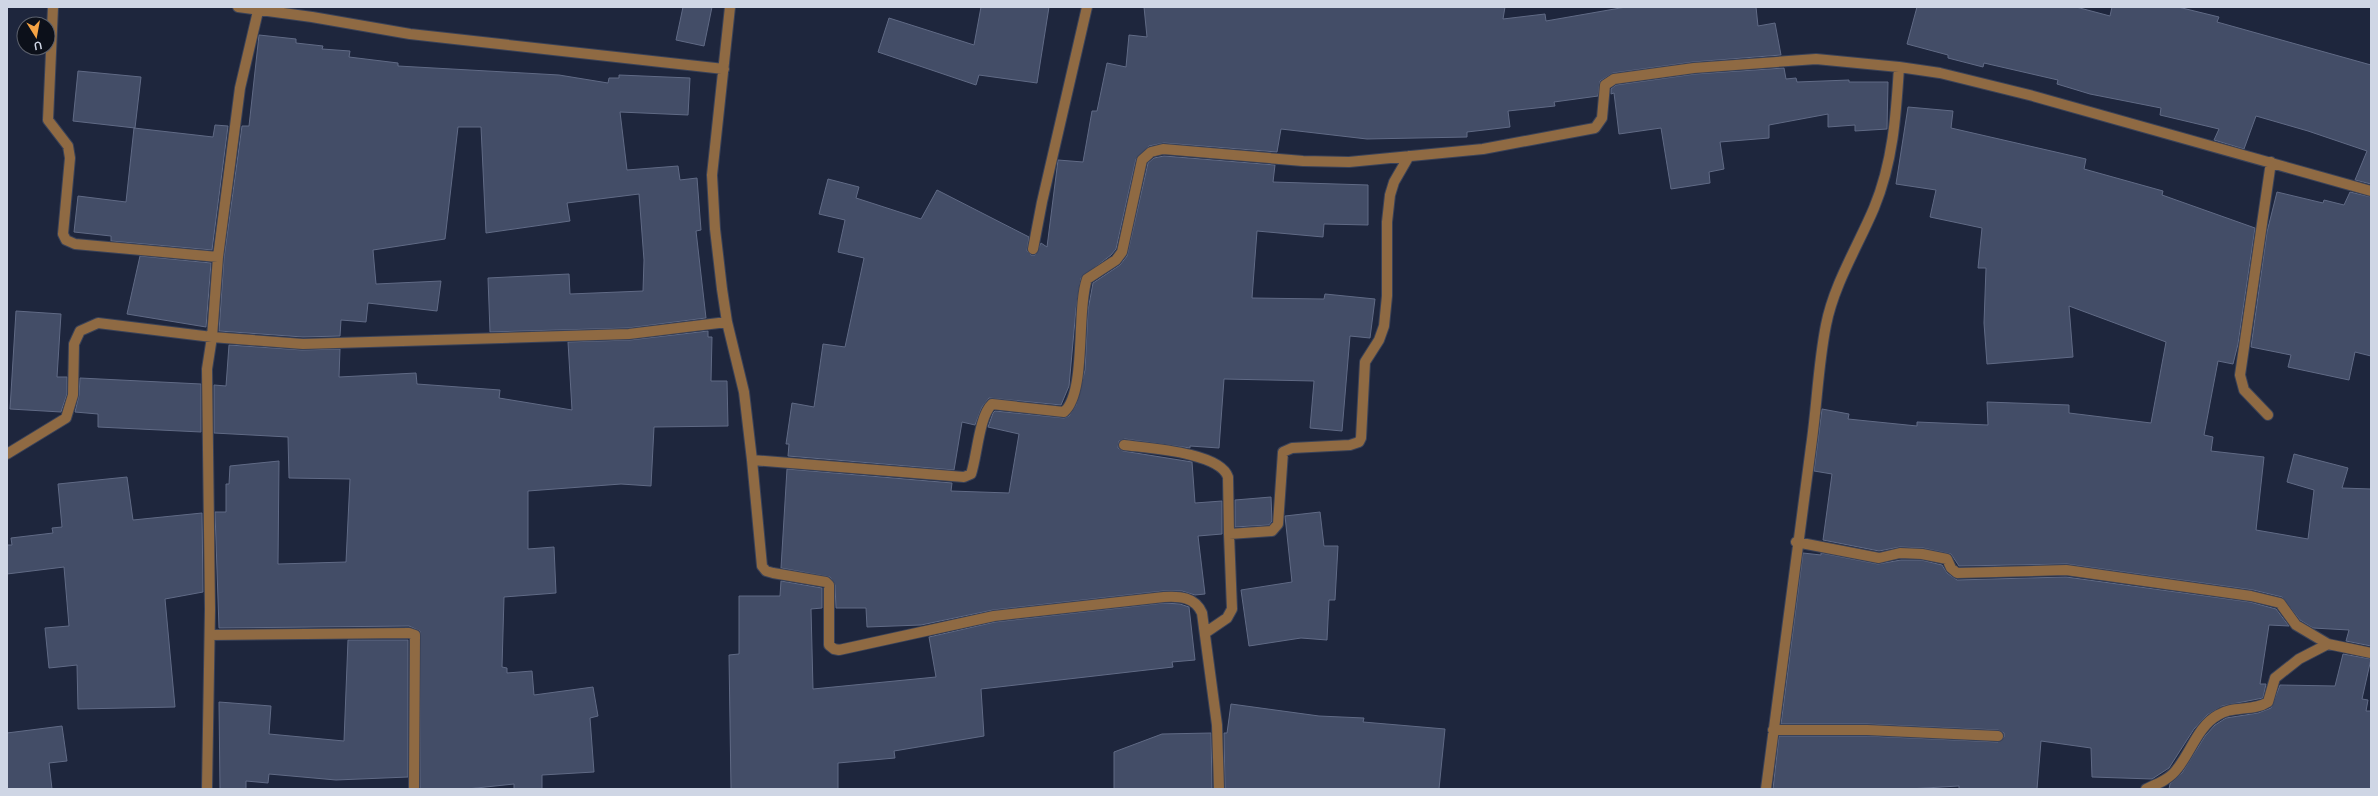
<svg xmlns="http://www.w3.org/2000/svg" width="2378" height="796" font-family="Lato,sans-serif">
  <style>
    .building { fill: #434d67; stroke: #606a85 }
    .lines { fill: none; stroke-linecap: round; stroke-linejoin: round }
    .minor-casing { stroke: #3a4258; stroke-width: 12 }
    .minor { stroke: #8f6a43; stroke-width: 10 }
  </style>
  <rect width="100%" height="100%" fill="#1e263d"/>
  <path class="building" d="M683,7H712L704,46L676,40Z
    M981,7H1049L1037,83L979,75L976,85L878,52L889,18L974,45Z
    M1144,7H1505L1503,19L1545,14L1546,21L1626,7H1756L1758,26L1775,23L1781,55L1693,62L1613,73L1600,81L1598,96L1554,102L1555,106L1508,111L1510,127L1467,132V137L1367,139L1281,129L1277,152L1164,143L1149,146L1136,159L1116,249L1111,255L1081,278L1076,309L1069,386L1061,405L989,398L982,407L975,425L962,422L954,470L788,456L789,444H786L792,403L814,407L823,344L845,347L864,258L838,252L845,220L819,214L828,179L859,187L856,198L921,219L937,190L1029,237L1027,251L1031,255H1035L1041,243L1047,247L1058,160L1083,162L1092,111H1097L1107,63L1126,67L1129,35L1147,37Z
    M1917,7H2076L2110,16L2112,7H2178L2219,17L2217,22L2371,65V184L2355,180L2367,151L2308,131L2256,116L2244,149L2214,140L2219,129L2160,115L2161,108L2090,94L2057,84L2058,80L1984,63L1983,67L1948,58V55L1907,44Z
    M259,35L296,39V43L323,46L322,49L350,51L349,57L398,63V66L559,75L608,83L609,78H619V75L690,78L688,115L620,112L627,170L678,166L680,180L697,178L701,230L696,231L706,318L628,328L490,332L488,278L569,274L570,294L643,291L644,260L639,194L567,203L570,221L486,233L481,127H458L445,239L373,250L376,284L441,281L437,311L368,303L366,322L341,320L340,336L303,337L219,331L224,258L242,126H249Z
    M1784,68L1786,79L1796,78L1797,82L1849,80V82H1888L1887,129L1855,131V125L1828,127V114L1769,125V138L1720,142L1724,169L1709,172L1710,183L1671,189L1661,128L1619,134L1614,93L1611,94V89L1616,85L1695,74Z
    M78,71L141,77L135,128L73,121Z
    M1908,107L1953,111L1951,128L2086,159L2084,169L2163,191L2162,195L2255,228L2238,344L2233,364L2218,361L2204,435L2213,437L2211,451L2264,457L2256,530L2308,539L2314,490L2287,482L2294,454L2348,468L2342,488L2371,489V646L2346,641L2349,630L2313,628L2300,620L2282,597L2253,590L2067,564L1959,566L1951,554L1923,548L1900,547L1879,551L1823,540L1832,474L1814,471L1822,409L1849,414L1848,419L1917,426V422L1988,425L1987,402L2069,405V413L2151,423L2166,342L2069,306L2073,357L1987,364L1984,323L1986,268H1978L1982,228L1930,217L1936,190L1896,184Z
    M215,125L228,126L212,250L111,241V236L74,232L78,196L126,202L134,128L213,137Z
    M1164,156L1275,165L1273,182L1368,185V225L1324,224L1323,237L1257,231L1252,298L1324,299L1325,294L1375,299L1370,338L1350,336L1342,431L1310,428L1314,381L1224,379L1219,448L1190,446V448L1125,439L1119,441L1118,448L1123,451L1192,462L1195,503L1222,501V534L1198,536L1205,594L1195,595L1182,591H1163L993,610L921,625L867,627L866,608H836L835,585L830,577L781,568L787,469L952,483L951,491L1009,493L1019,434L988,427L993,413L995,411L1064,418L1069,416L1076,405L1085,370L1088,310L1093,283L1120,265L1127,256L1148,163L1154,158Z
    M2277,192L2323,203L2324,200L2344,205L2350,192L2371,197V356L2355,352L2349,380L2288,367L2291,355L2251,347L2267,232Z
    M140,256L211,263L206,327L127,314Z
    M16,311L61,314L57,377H67V394L61,412L10,409Z
    M708,331V337H712L711,381H727L728,426L654,427L651,486L621,484L528,491V549L554,547L556,593L504,597L502,667L507,668V673L532,671L534,695L593,687L598,716L590,718L594,772L542,775V789H514V784L467,789H420V631L409,626L219,628L215,512H226V484H229L230,466L279,461L278,564L346,562L350,479L289,478L288,437L214,433V385L226,386L229,345L302,350L340,349L339,377L416,373L417,384L500,390L499,398L572,410L568,342L630,340Z
    M80,378L201,384V432L98,427V414L75,412L79,395Z
    M127,477L133,520L202,513L203,592L165,599L175,707L78,709L77,665L49,668L45,628L69,626L64,567L7,574V545H12L11,538L53,533L52,528L62,527L58,484Z
    M1271,497L1272,521L1269,525L1235,527V500Z
    M1320,512L1324,546H1338L1335,600H1329L1327,640L1301,638L1249,646L1241,590L1292,582L1285,516Z
    M1803,553L1821,555V553L1878,564L1901,560H1921L1942,565L1947,573L1957,580L2066,577L2250,602L2276,609L2289,626L2269,625L2260,684H2266L2263,698L2222,706L2207,715L2194,729L2169,768L2152,779L2092,777L2091,748L2041,741L2037,789H1959V786L1908,789H1773L1779,736H1867L1998,742L2004,737V733L1998,730L1867,724H1781Z
    M781,581L822,588V608L811,609L813,689L936,677L929,637L995,622L1164,603L1180,604L1189,607L1195,660L1172,662L1173,667L981,689L984,736L894,751L895,758L838,763V789H731L729,655L739,654V596H780Z
    M348,640H408V777L336,780L269,774L268,783L246,781V789H220L219,702L271,706L269,734L344,741Z
    M2343,654L2371,659L2362,699L2368,700L2366,711H2371V789H2169L2170,784L2182,773L2205,736L2215,725L2226,718L2258,713L2271,708L2280,685L2335,686Z
    M1231,704L1319,716L1364,718L1363,722L1445,729L1439,789H1225L1224,733H1227Z
    M62,726L67,761L49,763L52,789H7V733Z
    M1211,733L1212,789H1114V752L1162,734Z"/>
  <g class="lines">
    <g class="minor-casing">
      <path id="minor" d="M53,7L48,120L68,146L70,158L63,234L66,240L75,244L218,257
        M238,7L312,17L410,34L724,69
        M730,7L712,175L715,229L722,289L727,322L744,392L752,460L964,477L971,474C977,457 979,416 992,404L1064,412C1087,392 1076,309 1087,279L1116,260L1122,252L1142,160L1151,152L1163,149L1303,161L1349,162L1483,149L1595,128L1602,118L1605,85L1614,79L1694,68L1816,59L1899,67L1940,73L2033,96L2371,191
        M1033,249L1042,202L1087,7
        M2268,415L2244,390L2240,375L2271,162
        M1124,445C1146,448 1220,452 1228,477L1229,534L1272,531L1278,524L1283,452L1292,448L1350,445L1359,442L1361,438L1365,362L1379,340L1384,326L1387,296V222L1390,195L1394,182L1409,156
        M7,454L66,418L73,395L74,344L80,331L98,323L212,337L303,344L629,334L727,322
        M752,460L762,566L766,571L773,573L826,582L829,585V645L834,649L839,650L994,616L1164,597C1180,596 1195,597 1202,613L1217,725L1219,789
        M1796,542L1879,558L1900,553L1922,554L1947,559L1951,568L1957,573L2066,570L2251,596L2280,603L2296,625L2328,644L2371,653
        M1205,633L1227,618L1232,609L1229,534
        M210,635L409,633L415,635L414,789
        M1773,730H1867L1998,736
        M207,789L210,609L207,369L212,337L218,257L240,88L259,7
        M1766,789C1780,675 1795,561 1811,447C1817,406 1818,365 1826,325C1834,284 1858,246 1874,208C1893,162 1896,116 1899,67
        M2146,789C2157,784 2170,779 2177,769C2191,752 2198,726 2218,715C2233,705 2253,712 2268,702L2275,678L2299,659L2328,644"/>
    </g>
    <use href="#minor" class="minor"/>
  </g>
  <rect width="2378" height="796" fill="none" stroke="#cfd6e5" stroke-width="16"/>
  <g transform="translate(36 36) rotate(169)"><circle r="19" fill="#0c101a" stroke="#5a5f6b"/>
  <path d="M0-3L7 15L0 10L-7 15Z" fill="#f5a345"/>
  <text y="-6" font-size="11" font-weight="bold" text-anchor="middle" fill="#cfd6e5">U</text>
  </g>
</svg>
